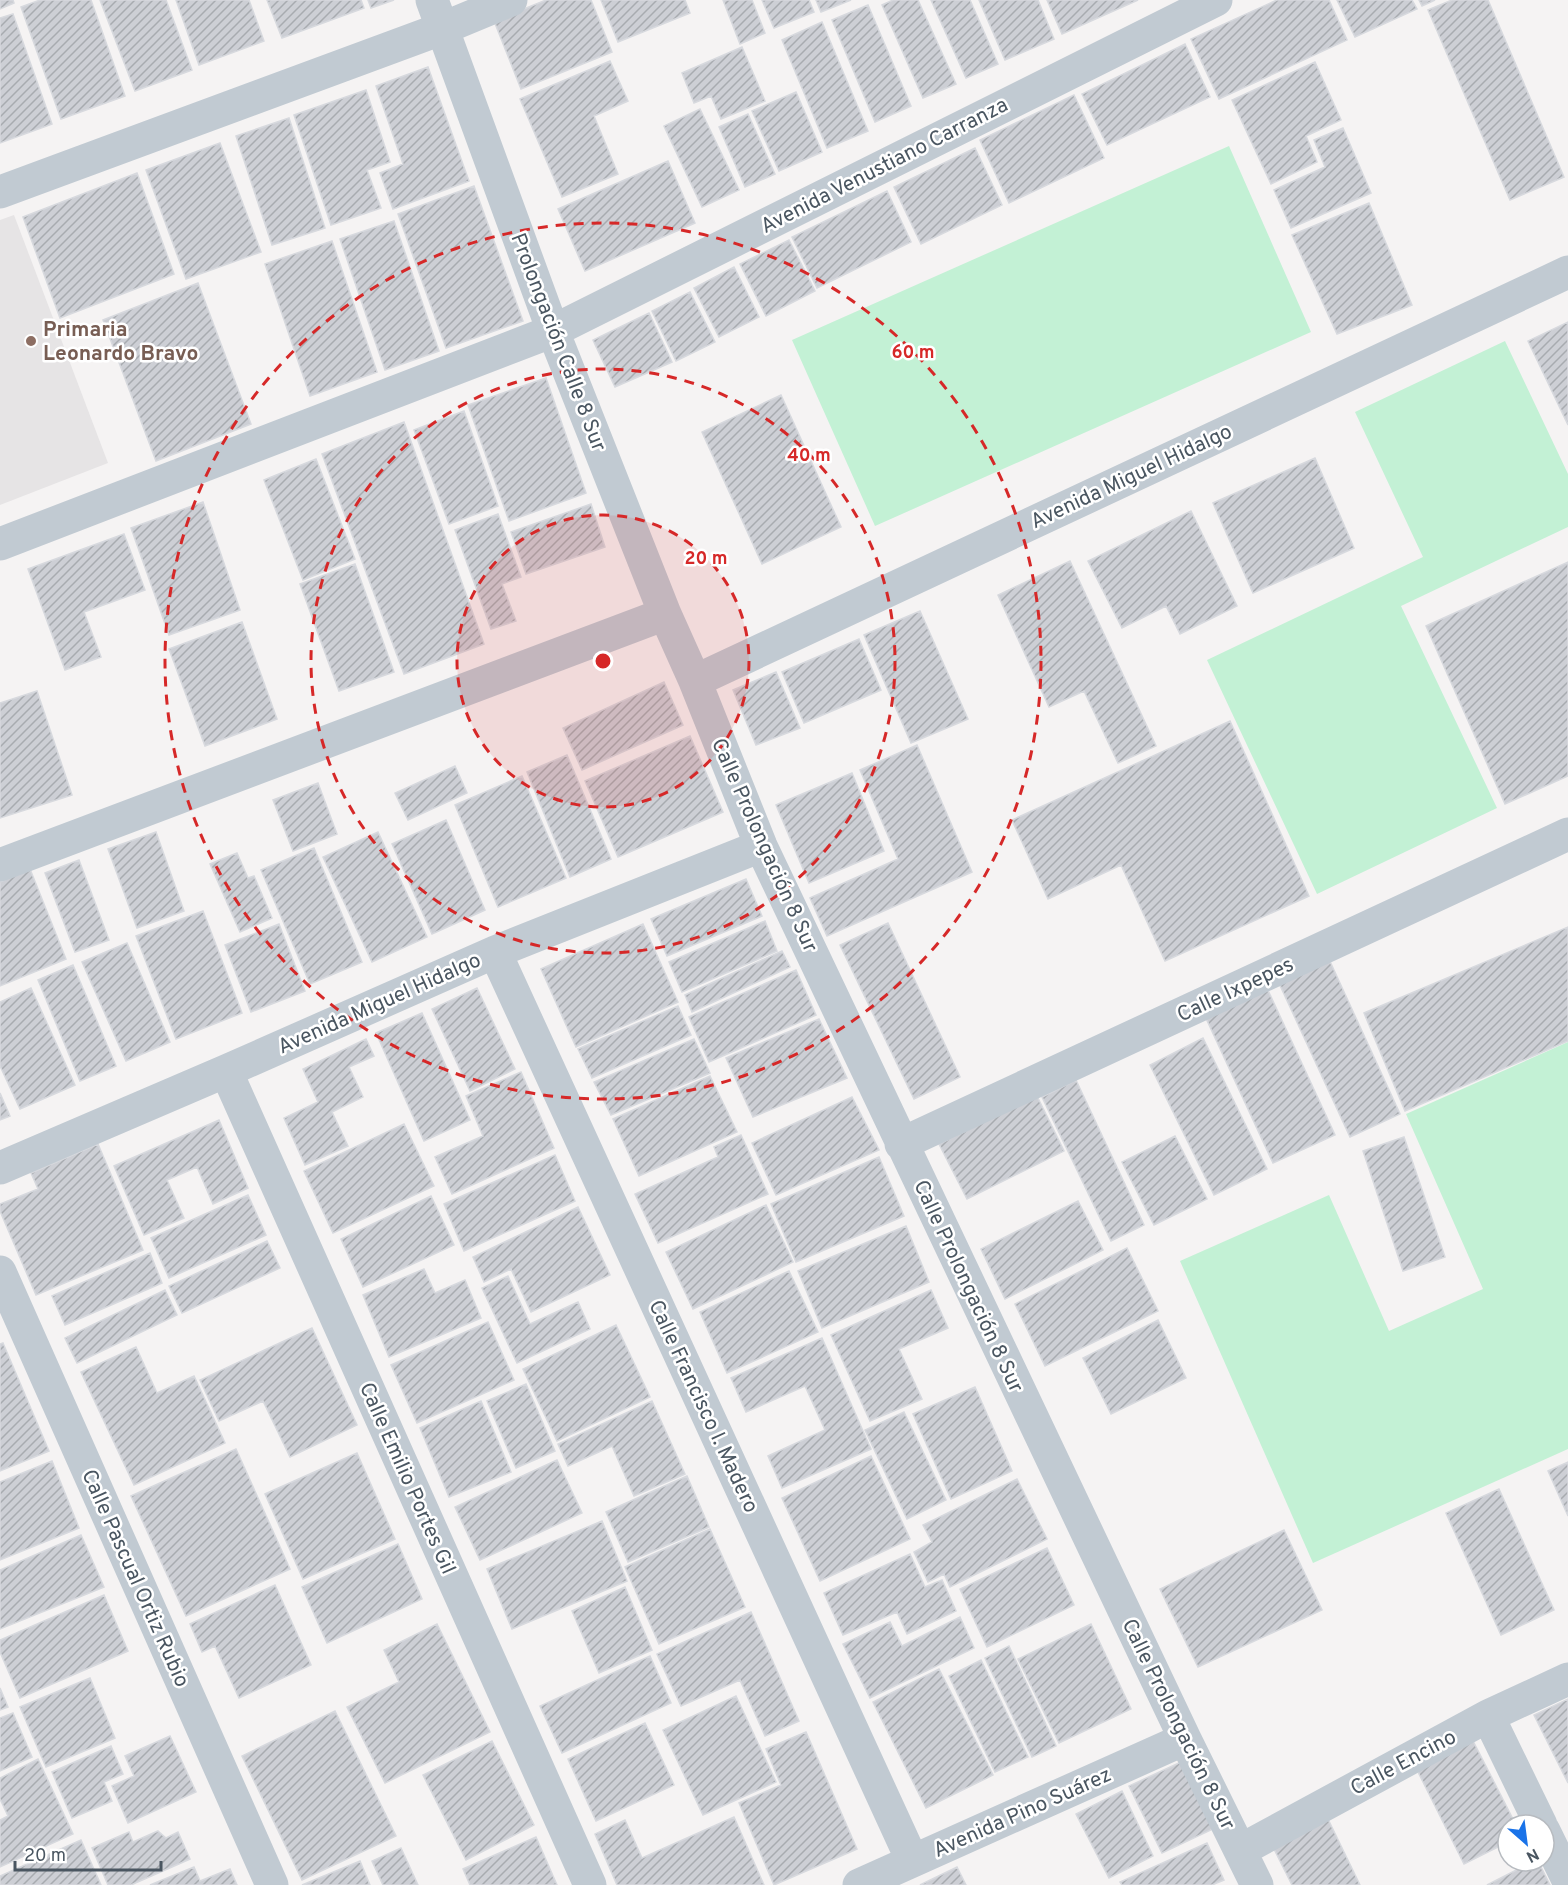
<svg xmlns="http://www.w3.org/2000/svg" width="1568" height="1885" font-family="Overpass,sans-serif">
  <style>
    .education { fill: #e6e4e5 }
    .green { fill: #c3f1d5 }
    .building { fill: url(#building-hatch); stroke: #d7d9de; stroke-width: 1.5 }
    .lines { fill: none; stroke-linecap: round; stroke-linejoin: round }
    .minor { stroke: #c1cad2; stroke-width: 33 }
    .ring { fill: none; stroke: #d62828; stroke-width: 3; stroke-dasharray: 10 8 }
    .education-dot { fill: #8d6e63; stroke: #fff; stroke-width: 2 }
    .labels { text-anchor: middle; stroke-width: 5; stroke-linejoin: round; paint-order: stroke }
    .street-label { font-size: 21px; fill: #4a5661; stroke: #fff }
    .education-label { font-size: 21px; font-weight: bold; fill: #785e54; stroke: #fff; text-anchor: start }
    .centre { fill: #d62828; stroke: #fff; stroke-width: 3 }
    .ring-label { font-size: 18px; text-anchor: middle; font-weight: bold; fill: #d62828; stroke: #fff; stroke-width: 5; stroke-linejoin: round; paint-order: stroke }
  </style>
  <defs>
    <pattern id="building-hatch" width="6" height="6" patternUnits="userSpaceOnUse" patternTransform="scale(1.5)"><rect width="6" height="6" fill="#cdcfd5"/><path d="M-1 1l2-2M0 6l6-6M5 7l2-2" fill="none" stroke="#a8abb0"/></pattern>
  </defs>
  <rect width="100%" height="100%" fill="#f5f3f3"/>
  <path class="education" d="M14,215L108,463L0,505V220Z"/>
  <path class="green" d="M1229,146L1311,332L875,526L792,340Z
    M1505,341L1568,474V527L1401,606L1497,808L1317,894L1207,660L1423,557L1355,412Z
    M1568,1042V1449L1313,1563L1180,1261L1329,1195L1389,1331L1483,1289L1406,1114Z"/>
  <path class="building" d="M0,0H13L14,3L0,9Z
    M40,0H91L125,96L61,119L21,7Z
    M100,0H166L192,70L135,91Z
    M176,0H249L264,41L199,65Z
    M267,0H361L364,8L282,38Z
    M368,0H394L371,8Z
    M546,0H591L612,52L521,89L494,21Z
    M601,0H685L690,13L618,42Z
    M723,0H752L765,33L740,44Z
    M762,0H809L814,12L774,28Z
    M816,0H851L821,12Z
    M893,0H918L956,84L923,98L882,5Z
    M931,0H970L998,64L966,78Z
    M979,0H1038L1054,39L1005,60Z
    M1047,0H1138L1062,34Z
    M1277,0H1329L1347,40L1219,99L1191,39Z
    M1337,0H1412L1417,9L1355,37Z
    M1419,0H1435L1422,6Z
    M1452,0H1488L1564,177L1510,200L1428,10Z
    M868,5L911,106L875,122L832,20Z
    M13,14L52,124L0,143V18Z
    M822,22L868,131L827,148L782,40Z
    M1185,44L1210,97L1107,145L1082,94Z
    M742,47L765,101L721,119L711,96L694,103L682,73Z
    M610,61L628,101L594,116L618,174L562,197L520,99Z
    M1315,62L1341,120L1306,136L1317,162L1271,184L1232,100Z
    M428,67L469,181L393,209L380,173L403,164L376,86Z
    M366,90L390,162L367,170L381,208L331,225L294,115Z
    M796,92L822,152L779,171L752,111Z
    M1074,95L1104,158L1009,203L980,140Z
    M700,109L739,190L702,207L664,126Z
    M748,114L775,174L745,187L719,127Z
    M289,118L325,228L272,245L236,136Z
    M1343,128L1371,193L1291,228L1274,190L1325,167L1314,140Z
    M220,143L261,252L186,279L146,170Z
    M975,148L1002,205L921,244L894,187Z
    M668,161L695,223L585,271L558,209Z
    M137,173L174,274L60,318L23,217Z
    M474,186L523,321L446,348L398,214Z
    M887,191L911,242L817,288L792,237Z
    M1369,203L1412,305L1337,334L1292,235Z
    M394,221L439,351L385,370L340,239Z
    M789,240L815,291L766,316L740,264Z
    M332,241L377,372L310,396L265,264Z
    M734,267L759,317L719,337L694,288Z
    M198,283L251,424L156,461L103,320Z
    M690,292L715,342L676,361L652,311Z
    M649,313L672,362L615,387L593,340Z
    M1568,322V425L1528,341Z
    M546,378L586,493L509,521L468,405Z
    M781,395L841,527L762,564L702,432Z
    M464,411L498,506L449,524L414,430Z
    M404,422L484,644L404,674L322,454Z
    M1315,458L1354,548L1253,593L1213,503Z
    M316,459L355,559L303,580L264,480Z
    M203,502L240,610L169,635L131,528Z
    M591,504L605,547L526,574L511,532Z
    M1191,511L1237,606L1180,634L1166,606L1122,628L1088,561Z
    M498,514L521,577L502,584L516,621L491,629L455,530Z
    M124,534L145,590L84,612L101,657L65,670L28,569Z
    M1070,561L1156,746L1118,763L1084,691L1049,707L998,595Z
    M1568,562V776L1505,804L1426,626Z
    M355,564L394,672L339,691L300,584Z
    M920,611L968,719L911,743L864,635Z
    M242,622L277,719L205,746L169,649Z
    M859,639L881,690L804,723L782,672Z
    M776,672L800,728L756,745L733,690Z
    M664,682L683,725L582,770L563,728Z
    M37,691L72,795L0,818V703Z
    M1230,721L1309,896L1165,961L1121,865L1048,899L1012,820Z
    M690,736L723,812L618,857L585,781Z
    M917,745L972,872L827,936L810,898L898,859L860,770Z
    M567,755L611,859L570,877L527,772Z
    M455,766L467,793L408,820L395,793Z
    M852,773L884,851L809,883L776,805Z
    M522,776L566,878L498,907L455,805Z
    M318,783L337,834L293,851L273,800Z
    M446,820L485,910L432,934L392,844Z
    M156,832L184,911L137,928L108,849Z
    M378,832L427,937L372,962L323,857Z
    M314,848L362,962L310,984L261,870Z
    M237,853L248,878L254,876L272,918L240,932L210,864Z
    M79,860L109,940L75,952L45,873Z
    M30,869L66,959L0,986V882Z
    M746,879L762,916L667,956L651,919Z
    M203,911L242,1013L176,1039L136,936Z
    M765,921L777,951L682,992L669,962Z
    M888,923L960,1077L914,1099L840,945Z
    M279,924L305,991L251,1012L225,945Z
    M643,924L678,1002L576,1047L541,969Z
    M1568,927V1041L1405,1111L1364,1013Z
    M127,943L170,1042L126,1061L82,962Z
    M782,951L790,967L692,1012L685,995Z
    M1328,957L1400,1114L1350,1137L1278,981Z
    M73,965L116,1066L80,1081L38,980Z
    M796,970L816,1015L709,1062L689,1017Z
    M1266,986L1335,1135L1273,1163L1204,1014Z
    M31,988L75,1085L20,1109L0,1066V1002Z
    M477,988L515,1069L470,1091L432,1009Z
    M678,1006L691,1035L592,1078L578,1049Z
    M422,1013L470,1120L424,1141L376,1033Z
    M819,1019L847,1078L753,1117L726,1058Z
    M1203,1038L1267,1169L1214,1195L1150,1065Z
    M366,1039L374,1056L349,1067L363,1097L332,1112L348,1146L305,1165L284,1118L318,1102L303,1069Z
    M694,1039L710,1073L611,1115L594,1082Z
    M521,1072L554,1148L452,1194L435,1157L483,1136L466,1096Z
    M710,1076L737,1132L639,1176L613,1119Z
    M1076,1080L1144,1225L1111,1241L1042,1097Z
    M0,1093L10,1116L0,1120Z
    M1037,1096L1064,1151L967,1199L939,1144Z
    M852,1097L879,1150L776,1195L752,1143Z
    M219,1120L248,1188L213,1204L197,1167L167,1180L184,1218L144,1235L114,1166Z
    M404,1124L434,1186L333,1233L304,1171Z
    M741,1135L768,1194L658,1243L635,1194L718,1157L714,1147Z
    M1175,1136L1207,1199L1154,1225L1122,1162Z
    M1404,1137L1445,1257L1403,1271L1363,1151Z
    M98,1144L143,1250L36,1295L0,1211V1204L38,1189L31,1173Z
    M555,1155L575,1201L464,1251L444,1204Z
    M879,1157L904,1216L796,1262L771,1204Z
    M248,1195L266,1235L169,1278L151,1238Z
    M431,1196L454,1245L363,1287L341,1239Z
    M1078,1201L1103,1250L1005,1299L981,1249Z
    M766,1205L793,1262L693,1309L666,1252Z
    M578,1207L610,1275L531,1312L511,1269L484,1282L473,1257Z
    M906,1226L929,1282L822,1328L798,1271Z
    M267,1241L280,1268L182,1313L169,1286Z
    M1127,1248L1158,1311L1045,1366L1015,1304Z
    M150,1253L162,1283L65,1325L52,1296Z
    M424,1269L435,1293L465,1280L481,1318L389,1357L363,1295Z
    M789,1271L818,1332L727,1373L700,1312Z
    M508,1276L530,1324L578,1302L590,1329L517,1363L482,1288Z
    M165,1290L177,1315L77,1363L65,1338Z
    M931,1290L948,1328L899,1349L922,1399L870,1421L831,1335Z
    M1158,1320L1186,1378L1111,1414L1083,1358Z
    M488,1322L514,1380L417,1423L391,1365Z
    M616,1325L650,1397L557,1441L523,1369Z
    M312,1328L357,1425L290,1457L263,1401L219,1421L200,1380Z
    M822,1338L871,1449L782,1488L768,1456L825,1430L805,1386L746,1412L731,1378Z
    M3,1343L49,1451L0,1471V1344Z
    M136,1347L157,1393L194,1376L225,1443L134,1485L81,1372Z
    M526,1384L555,1451L516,1468L487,1401Z
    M975,1387L1012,1471L951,1499L913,1414Z
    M481,1401L511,1472L449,1497L420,1428Z
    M652,1401L685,1474L634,1496L612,1446L568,1466L558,1444Z
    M904,1412L946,1500L907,1519L865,1430Z
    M236,1449L290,1569L186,1616L131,1496Z
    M357,1453L395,1539L303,1579L265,1494Z
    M871,1456L910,1539L820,1581L782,1498Z
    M557,1460L582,1513L480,1560L455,1507Z
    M52,1461L79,1528L0,1560V1482Z
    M1568,1462V1516L1548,1471Z
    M687,1476L709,1527L628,1562L606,1512Z
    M1017,1479L1047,1539L950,1587L944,1574L928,1582L914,1552L932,1542L923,1525Z
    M1499,1489L1554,1610L1501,1635L1446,1513Z
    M602,1521L627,1581L512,1629L487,1569Z
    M710,1529L745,1607L659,1644L625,1567Z
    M1284,1530L1322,1610L1198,1667L1160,1589Z
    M81,1535L104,1587L0,1629V1570Z
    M398,1544L422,1599L327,1643L302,1587Z
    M1047,1548L1074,1605L987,1647L960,1589Z
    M910,1554L925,1587L942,1580L956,1611L907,1634L897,1612L843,1635L824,1593Z
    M275,1585L311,1665L239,1698L215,1646L202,1652L190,1624Z
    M625,1587L652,1650L599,1673L572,1611Z
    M104,1595L128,1651L20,1698L0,1652V1640Z
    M751,1612L799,1721L765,1736L740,1680L681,1706L657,1654Z
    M960,1617L974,1648L870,1698L843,1644L890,1622L902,1646Z
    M437,1624L490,1732L385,1783L347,1707L399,1682L384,1650Z
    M1091,1624L1131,1709L1059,1743L1018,1659Z
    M1009,1646L1056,1746L1032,1757L985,1658Z
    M650,1656L671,1703L562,1753L540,1706Z
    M981,1660L1028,1757L995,1772L949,1676Z
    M939,1669L993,1775L926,1808L873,1702Z
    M90,1678L115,1738L46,1767L20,1707Z
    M0,1688L8,1707L0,1710Z
    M736,1696L776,1782L703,1815L663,1730Z
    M1568,1699V1783L1534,1715Z
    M335,1711L396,1836L302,1880L242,1756Z
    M13,1713L32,1757L0,1771V1718Z
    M645,1723L674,1785L596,1821L568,1759Z
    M806,1732L857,1849L774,1885L739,1803L781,1785L766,1749Z
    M1469,1733L1516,1825H1508V1842L1464,1864L1413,1762Z
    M170,1736L196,1792L128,1823L112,1786L134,1776L125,1756Z
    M492,1741L534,1825L466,1860L423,1775Z
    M111,1746L123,1774L104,1782L112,1801L72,1818L52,1772Z
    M38,1759L73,1834L0,1867V1820L8,1816L0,1799V1778Z
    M1181,1762L1213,1829L1162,1853L1129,1786Z
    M1122,1791L1153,1856L1109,1878L1076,1814Z
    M734,1817L764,1885H617L595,1834L625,1820L642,1858Z
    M1327,1817L1360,1885H1292L1271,1843Z
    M158,1831L166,1838L178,1832L190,1859L131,1885H108L92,1848L129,1832L133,1842Z
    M536,1837L557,1885H470L463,1869Z
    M81,1840L101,1885H0V1876Z
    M1207,1843L1224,1880L1212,1885H1122L1120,1882Z
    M401,1848L418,1885H383L372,1861Z
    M360,1861L370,1885H302Z
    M1534,1861H1538L1550,1885H1487Z
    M194,1867L200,1881L230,1869L237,1885H150Z
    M957,1867L966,1885H920Z"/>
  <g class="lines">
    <path class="minor" d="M432,0L553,331L665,614L695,681L761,846L1185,1739L1257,1885
      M0,192L441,29L511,0
      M0,544L553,331L1216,0
      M695,681L1568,272
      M0,865L665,614
      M495,952L912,1860
      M226,1071L590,1885
      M901,1144L1568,834
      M0,1168L226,1071L495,952L761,846
      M0,1272L272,1885
      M1488,1716L1541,1825
      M1544,1831L1568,1880
      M1241,1850L1488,1716L1568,1679
      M859,1885L1185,1739"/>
  </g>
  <circle cx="603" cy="661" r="146" fill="#d62828" fill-opacity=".12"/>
  <g class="ring">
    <circle cx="603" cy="661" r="146"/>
    <circle cx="603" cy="661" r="292"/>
    <circle cx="603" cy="661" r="438"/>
  </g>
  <circle class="education-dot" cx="31" cy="341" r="6"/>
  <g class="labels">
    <g class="street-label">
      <text transform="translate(884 165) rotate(-27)" y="7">Avenida Venustiano Carranza</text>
      <text transform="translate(559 342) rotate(69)" y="7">Prolongación Calle 8 Sur</text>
      <text transform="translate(1131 476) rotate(-25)" y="7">Avenida Miguel Hidalgo</text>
      <text transform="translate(765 845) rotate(66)" y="7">Calle Prolongación 8 Sur</text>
      <text transform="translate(1235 989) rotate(-25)" y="7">Calle Ixpepes</text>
      <text transform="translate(379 1003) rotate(-24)" y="7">Avenida Miguel Hidalgo</text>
      <text transform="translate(969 1286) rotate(65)" y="7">Calle Prolongación 8 Sur</text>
      <text transform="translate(704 1406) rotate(65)" y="7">Calle Francisco I. Madero</text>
      <text transform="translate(408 1478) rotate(66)" y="7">Calle Emilio Portes Gil</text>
      <text transform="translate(136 1578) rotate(66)" y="7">Calle Pascual Ortiz Rubio</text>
      <text transform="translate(1179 1724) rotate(64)" y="7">Calle Prolongación 8 Sur</text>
      <text transform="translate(1403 1762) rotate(-28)" y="7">Calle Encino</text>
      <text transform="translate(1022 1812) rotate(-24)" y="7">Avenida Pino Suárez</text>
    </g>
    <g class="education-label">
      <text x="43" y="336">Primaria<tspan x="43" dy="24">Leonardo Bravo</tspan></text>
    </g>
  </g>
  <circle cx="603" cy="661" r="9" class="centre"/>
  <g class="ring-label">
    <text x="913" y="358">60 m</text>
    <text x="809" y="461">40 m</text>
    <text x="706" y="564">20 m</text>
  </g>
  <g transform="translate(1526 1843) rotate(152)"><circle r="28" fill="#ffffff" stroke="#b7bbc0" stroke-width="1.5"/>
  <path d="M0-4.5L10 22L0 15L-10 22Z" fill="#1a73e8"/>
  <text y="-9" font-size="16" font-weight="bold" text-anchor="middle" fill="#4a5661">N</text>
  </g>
  <path d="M15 1861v9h146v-9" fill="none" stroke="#4a5661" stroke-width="3"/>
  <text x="24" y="1861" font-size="18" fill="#4a5661" stroke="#ffffff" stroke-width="4.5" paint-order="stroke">20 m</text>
</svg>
